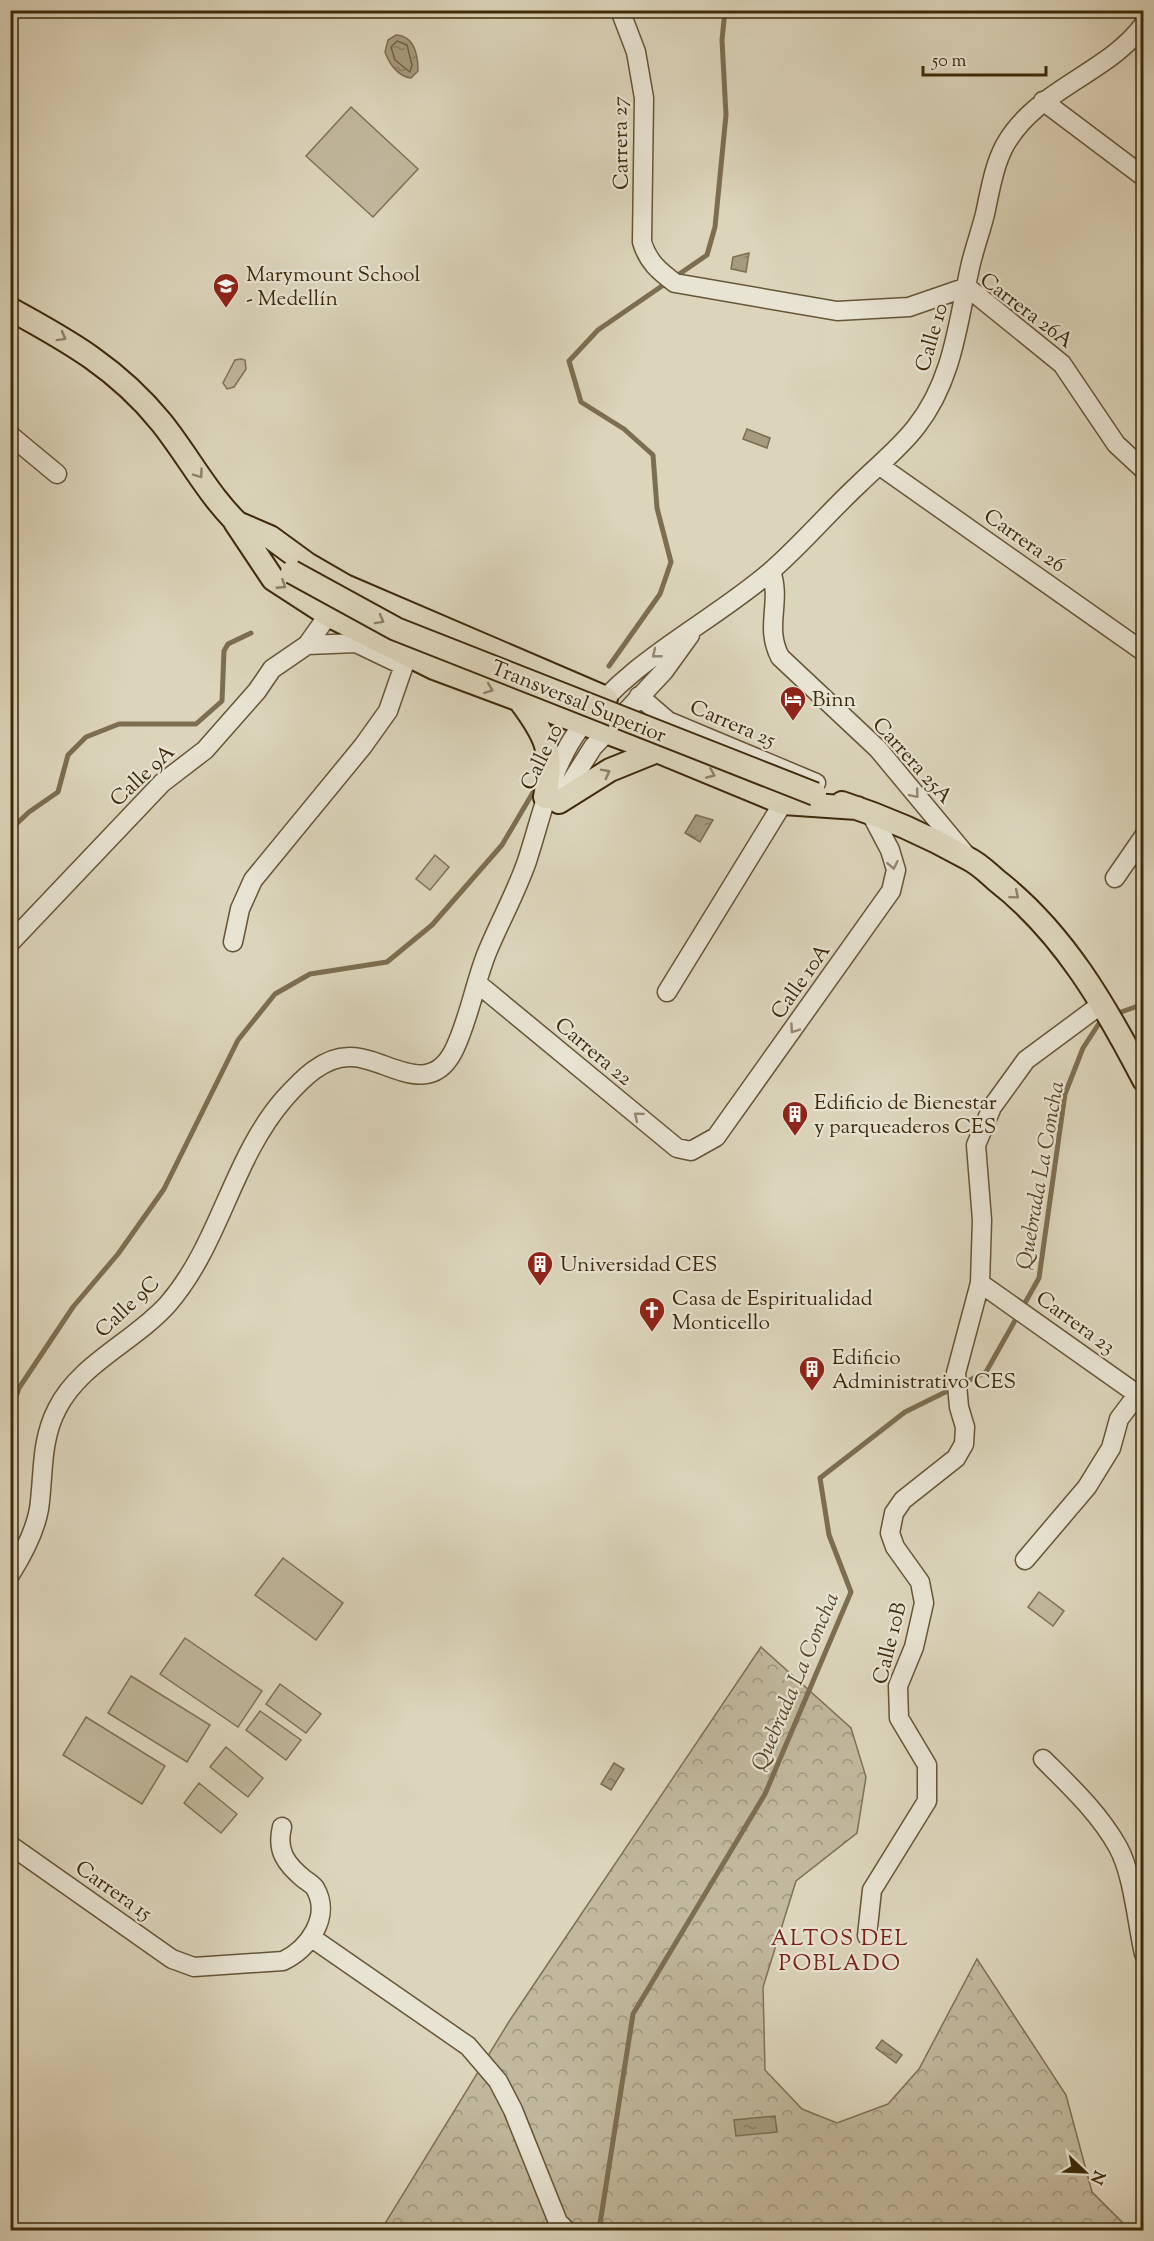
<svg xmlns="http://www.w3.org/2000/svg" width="1154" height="2241" font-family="'Sorts Mill Goudy',serif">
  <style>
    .grass { fill: #c1b89d; stroke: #807154; stroke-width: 1.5 }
    .forest { fill: url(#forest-crowns); stroke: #807154; stroke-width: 1.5 }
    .water { fill: url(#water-ripples); stroke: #7c6e50; stroke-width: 1.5 }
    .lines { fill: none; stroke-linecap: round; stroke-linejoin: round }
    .shore { stroke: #726244; stroke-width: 1.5 }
    .stream { stroke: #7c6e50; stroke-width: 5 }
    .minor-casing { stroke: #665536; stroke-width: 21 }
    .major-casing { stroke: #3e2a0a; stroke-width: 26 }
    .minor { stroke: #e8e4d3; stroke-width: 18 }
    .major { stroke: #dcd5bb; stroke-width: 22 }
    .major-bridge-casing { stroke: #3e2a0a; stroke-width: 26; stroke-linecap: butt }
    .major-bridge { stroke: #dcd5bb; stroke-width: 22 }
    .oneway { stroke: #8d8062 }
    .oneway2 { stroke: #93876e }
    .labels { text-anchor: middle; stroke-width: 4.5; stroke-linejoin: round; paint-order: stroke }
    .street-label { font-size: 21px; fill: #3e2a0a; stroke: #e8e4d3 }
    .poi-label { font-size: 21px; fill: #3e2a0a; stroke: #e8e4d3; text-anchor: start }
    .water-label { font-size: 22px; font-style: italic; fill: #584627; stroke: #e8e4d3 }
    .neighbourhood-label { font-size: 22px; letter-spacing: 1.5px; fill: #7a1f14; stroke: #e8e4d3 }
  </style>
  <defs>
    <pattern id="forest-crowns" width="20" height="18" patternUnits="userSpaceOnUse" patternTransform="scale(1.5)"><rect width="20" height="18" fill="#c1b89d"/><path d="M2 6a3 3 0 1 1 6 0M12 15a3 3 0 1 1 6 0" fill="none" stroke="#9e967e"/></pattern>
    <pattern id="water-ripples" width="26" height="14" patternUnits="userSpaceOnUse" patternTransform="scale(1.5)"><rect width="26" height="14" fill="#a69b7f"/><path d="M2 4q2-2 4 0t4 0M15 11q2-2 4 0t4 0" fill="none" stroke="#897f66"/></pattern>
  </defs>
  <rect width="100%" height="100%" fill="#dcd5bb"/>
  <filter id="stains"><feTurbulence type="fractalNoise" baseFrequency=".00333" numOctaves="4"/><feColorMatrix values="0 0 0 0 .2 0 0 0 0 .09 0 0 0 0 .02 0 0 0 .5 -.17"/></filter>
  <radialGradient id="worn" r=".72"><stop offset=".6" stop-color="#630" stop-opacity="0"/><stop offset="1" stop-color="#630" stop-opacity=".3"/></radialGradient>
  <path class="grass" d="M351,107L418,169L373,217L306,156Z
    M241,359L245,360L246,369L234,387L227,389L223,383L235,360Z
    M435,855L449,867L430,890L416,879Z
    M283,1558L343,1603L316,1640L255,1595Z
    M1039,1592L1064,1611L1053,1626L1028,1607Z
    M185,1638L262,1691L238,1727L160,1674Z
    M131,1676L210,1725L187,1762L108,1713Z
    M280,1684L321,1714L306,1733L266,1704Z
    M260,1711L301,1740L286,1760L246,1730Z
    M86,1717L165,1766L142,1804L63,1755Z
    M226,1747L263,1778L248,1797L210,1767Z
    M199,1783L237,1814L221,1833L184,1803Z"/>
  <path class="forest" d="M761,1647L851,1728L866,1777L857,1833L796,1881L763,1987L765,2070L802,2109L837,2123L888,2104L919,2069L977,1959L1066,2095L1092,2192L1130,2230H381L510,2020Z"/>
  <path class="water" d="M396,35C415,36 418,55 418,71L411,78C399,77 389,64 385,52L388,40Z
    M749,253L746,272L731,269L733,257Z
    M747,429L770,438L767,448L743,439Z
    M696,815L713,820L700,842L685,833Z
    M614,1763L624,1769L611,1790L601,1784Z
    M882,2040L902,2055L896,2063L876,2048Z
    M775,2116L777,2132L736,2136L734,2120Z"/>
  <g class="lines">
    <path class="shore" d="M397,41L407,45L412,65L410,72L395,60L391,47Z"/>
    <path class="stream" d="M609,666L660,594L671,562L657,508L653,455L624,429L581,402L569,361L598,330L707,255L715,227L726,115L722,40L725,10
      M10,830L29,812L58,792L68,755L86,737L119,724H196L222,701L224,651L228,644L251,633
      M1121,1012L1144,1004
      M10,1414L19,1388L73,1307L118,1254L164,1189L238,1040L275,994L310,974L387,962L432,925L502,845L538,784
      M599,2230L633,2014L765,1794L851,1592L829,1535L820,1478L905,1412L986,1372L1039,1278L1065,1094L1083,1048L1100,1022L1104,1020"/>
    <g class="minor-casing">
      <path id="minor" d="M620,10L636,52L644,98L642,242C648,262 659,271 675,283L837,311L909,307L967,287L1062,364L1116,444L1144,470
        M1043,101L1144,177
        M10,435L57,474
        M880,466L1144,652
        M771,571C782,603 764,626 780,657L878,749L966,855
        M307,645L356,643L402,665
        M639,696L668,721L816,783
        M559,801L593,747L664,671L690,635
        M1115,878L1144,836
        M233,942L240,909L253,880L363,746L388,711L412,642
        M10,943L162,783L205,750L257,691L272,669L307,645L336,604
        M477,983L677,1148L691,1151L716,1137L891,891L896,870L890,850L870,812
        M667,992L783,803
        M980,1283L1144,1399
        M1025,1560L1087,1487L1111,1448L1119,1419L1137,1395
        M10,1575C22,1556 35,1532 39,1509C44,1475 40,1442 57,1409C80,1363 134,1342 168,1304C220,1244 232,1159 284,1099C301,1080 324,1055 352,1057C386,1058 428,1099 453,1052C468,1023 474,986 486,955C499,923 516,893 527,861C542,815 551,767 580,728C629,660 708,625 770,572C801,545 828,513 858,485C877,466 899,449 916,427C954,379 958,320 971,263C975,247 981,230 985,214C990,191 994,165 1005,145C1037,88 1108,74 1144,24
        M1043,1759C1070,1786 1099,1813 1118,1847C1133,1874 1137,1923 1144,1954
        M10,1845L172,1959L194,1967L283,1961C308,1949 332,1917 315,1888C313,1885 307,1881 304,1879C286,1864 276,1851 282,1827
        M867,1936L872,1890L927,1801V1765L899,1718L898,1686L914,1647L924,1603L920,1582L895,1547L890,1533L894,1513L903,1500L956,1458L964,1444L965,1427L959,1407L956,1373L980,1283L982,1220L976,1145L992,1107L1026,1060L1103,1003
        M312,1938L468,2046L498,2081L513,2110L558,2222L566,2230"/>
    </g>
    <g class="major-casing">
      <path id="major" d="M10,309C69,341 118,369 161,422C190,458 211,501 246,531
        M235,522L273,579L330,616L434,668L657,751L783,803L857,808
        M235,522L270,537L307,564L345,586L606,698
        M520,701C547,737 554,752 545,797
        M559,802L610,770L657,751
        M842,803C885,817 928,836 967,858C978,863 987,872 996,880C1063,932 1105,1005 1144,1080"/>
    </g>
    <use href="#minor" class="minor"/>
    <use href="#major" class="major"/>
    <g class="major-bridge-casing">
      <path id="major-bridge" d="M292,572L396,629L815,794"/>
    </g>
    <use href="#major-bridge" class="major-bridge"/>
  </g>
  <defs><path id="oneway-chevron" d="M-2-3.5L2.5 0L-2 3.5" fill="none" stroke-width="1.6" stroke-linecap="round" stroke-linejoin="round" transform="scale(1.5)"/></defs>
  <g class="oneway">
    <use href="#oneway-chevron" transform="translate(62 337) rotate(29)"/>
    <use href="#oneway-chevron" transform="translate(199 474) rotate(55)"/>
    <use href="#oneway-chevron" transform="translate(282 585) rotate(33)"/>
    <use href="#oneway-chevron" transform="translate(380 620) rotate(29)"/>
    <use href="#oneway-chevron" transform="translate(489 689) rotate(21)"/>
    <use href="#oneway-chevron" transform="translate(606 773) rotate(-27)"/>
    <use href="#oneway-chevron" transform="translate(711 774) rotate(23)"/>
    <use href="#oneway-chevron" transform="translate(1015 895) rotate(40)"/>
  </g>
  <g class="oneway2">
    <use href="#oneway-chevron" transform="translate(656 654) rotate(141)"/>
    <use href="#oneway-chevron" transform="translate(915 794) rotate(50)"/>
    <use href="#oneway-chevron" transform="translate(893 865) rotate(79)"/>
    <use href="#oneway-chevron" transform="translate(794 1029) rotate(125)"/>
    <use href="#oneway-chevron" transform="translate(638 1116) rotate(-140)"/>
  </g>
  <defs>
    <g id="school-pin" transform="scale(1.35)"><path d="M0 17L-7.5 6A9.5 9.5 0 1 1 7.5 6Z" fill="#8f2418" stroke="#e8e4d3"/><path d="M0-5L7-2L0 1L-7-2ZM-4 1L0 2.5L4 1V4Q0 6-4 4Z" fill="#fff"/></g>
    <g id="hotel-pin" transform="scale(1.35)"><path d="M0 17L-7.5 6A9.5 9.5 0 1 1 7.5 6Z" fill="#8f2418" stroke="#e8e4d3"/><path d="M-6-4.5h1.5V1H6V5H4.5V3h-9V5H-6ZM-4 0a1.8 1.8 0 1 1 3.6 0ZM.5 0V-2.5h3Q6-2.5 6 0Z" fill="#fff"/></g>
    <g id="building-pin" transform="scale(1.35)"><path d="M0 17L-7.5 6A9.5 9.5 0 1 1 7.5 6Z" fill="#8f2418" stroke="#e8e4d3"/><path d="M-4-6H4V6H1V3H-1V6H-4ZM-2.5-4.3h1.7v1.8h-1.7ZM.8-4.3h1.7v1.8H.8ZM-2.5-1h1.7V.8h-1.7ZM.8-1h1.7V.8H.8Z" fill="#fff"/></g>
    <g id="church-pin" transform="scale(1.35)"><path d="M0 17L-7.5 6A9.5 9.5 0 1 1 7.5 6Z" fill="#8f2418" stroke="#e8e4d3"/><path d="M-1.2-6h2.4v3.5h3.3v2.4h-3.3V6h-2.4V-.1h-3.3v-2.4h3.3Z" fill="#fff"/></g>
  </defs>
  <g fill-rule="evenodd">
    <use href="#school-pin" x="226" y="286"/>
    <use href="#hotel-pin" x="793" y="699"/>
    <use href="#building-pin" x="795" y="1114"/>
    <use href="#building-pin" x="540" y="1264"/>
    <use href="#church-pin" x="652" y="1310"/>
    <use href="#building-pin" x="812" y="1369"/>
  </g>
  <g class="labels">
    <g class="street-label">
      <text transform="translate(620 143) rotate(-91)" y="7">Carrera 27</text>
      <text transform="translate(1027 310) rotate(37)" y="7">Carrera 26A</text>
      <text transform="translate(931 337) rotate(-74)" y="7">Calle 10</text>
      <text transform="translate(1025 540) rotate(35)" y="7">Carrera 26</text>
      <text transform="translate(579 701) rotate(22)" y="7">Transversal Superior</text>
      <text transform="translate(733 723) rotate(23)" y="7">Carrera 25</text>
      <text transform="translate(541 757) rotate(-64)" y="7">Calle 10</text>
      <text transform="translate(913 760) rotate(48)" y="7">Carrera 25A</text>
      <text transform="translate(142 775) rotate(-43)" y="7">Calle 9A</text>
      <text transform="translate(800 981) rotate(-55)" y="7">Calle 10A</text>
      <text transform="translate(594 1051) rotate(40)" y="7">Carrera 22</text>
      <text transform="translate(127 1306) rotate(-43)" y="7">Calle 9C</text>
      <text transform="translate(1076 1322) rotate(36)" y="7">Carrera 23</text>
      <text transform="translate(889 1643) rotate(-76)" y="7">Calle 10B</text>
      <text transform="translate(114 1890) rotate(35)" y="7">Carrera 15</text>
    </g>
    <g class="poi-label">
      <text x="246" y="281">Marymount School<tspan x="246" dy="24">- Medellín</tspan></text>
      <text x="812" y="706">Binn</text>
      <text x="814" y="1109">Edificio de Bienestar<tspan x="814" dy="24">y parqueaderos CES</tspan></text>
      <text x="560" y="1271">Universidad CES</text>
      <text x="672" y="1305">Casa de Espiritualidad<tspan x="672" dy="24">Monticello</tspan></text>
      <text x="832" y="1364">Edificio<tspan x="832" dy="24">Administrativo CES</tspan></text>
    </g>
    <g class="water-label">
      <text transform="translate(1039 1175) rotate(-80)" y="8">Quebrada La Concha</text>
      <text transform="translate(794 1681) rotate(-67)" y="8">Quebrada La Concha</text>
    </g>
    <g class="neighbourhood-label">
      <text x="840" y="1945">ALTOS DEL<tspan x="840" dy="25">POBLADO</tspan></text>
    </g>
  </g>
  <rect width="1154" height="2241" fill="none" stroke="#dcd5bb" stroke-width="36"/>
  <rect x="12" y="12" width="1130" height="2217" fill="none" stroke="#3e2a0a" stroke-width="3"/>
  <rect x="18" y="18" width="1118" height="2205" fill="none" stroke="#3e2a0a" stroke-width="1.5"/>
  <g transform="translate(1085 2172) rotate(113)" stroke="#e8e4d3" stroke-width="4.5" paint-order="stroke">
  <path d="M0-4.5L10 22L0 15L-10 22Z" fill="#3e2a0a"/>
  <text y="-9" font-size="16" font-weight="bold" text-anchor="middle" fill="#3e2a0a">N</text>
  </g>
  <path d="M923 66v9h123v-9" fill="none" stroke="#3e2a0a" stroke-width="3"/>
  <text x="932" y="66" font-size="18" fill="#3e2a0a" stroke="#e8e4d3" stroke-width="4.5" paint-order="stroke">50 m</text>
  <rect width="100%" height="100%" filter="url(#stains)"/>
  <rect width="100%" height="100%" fill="url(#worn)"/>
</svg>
